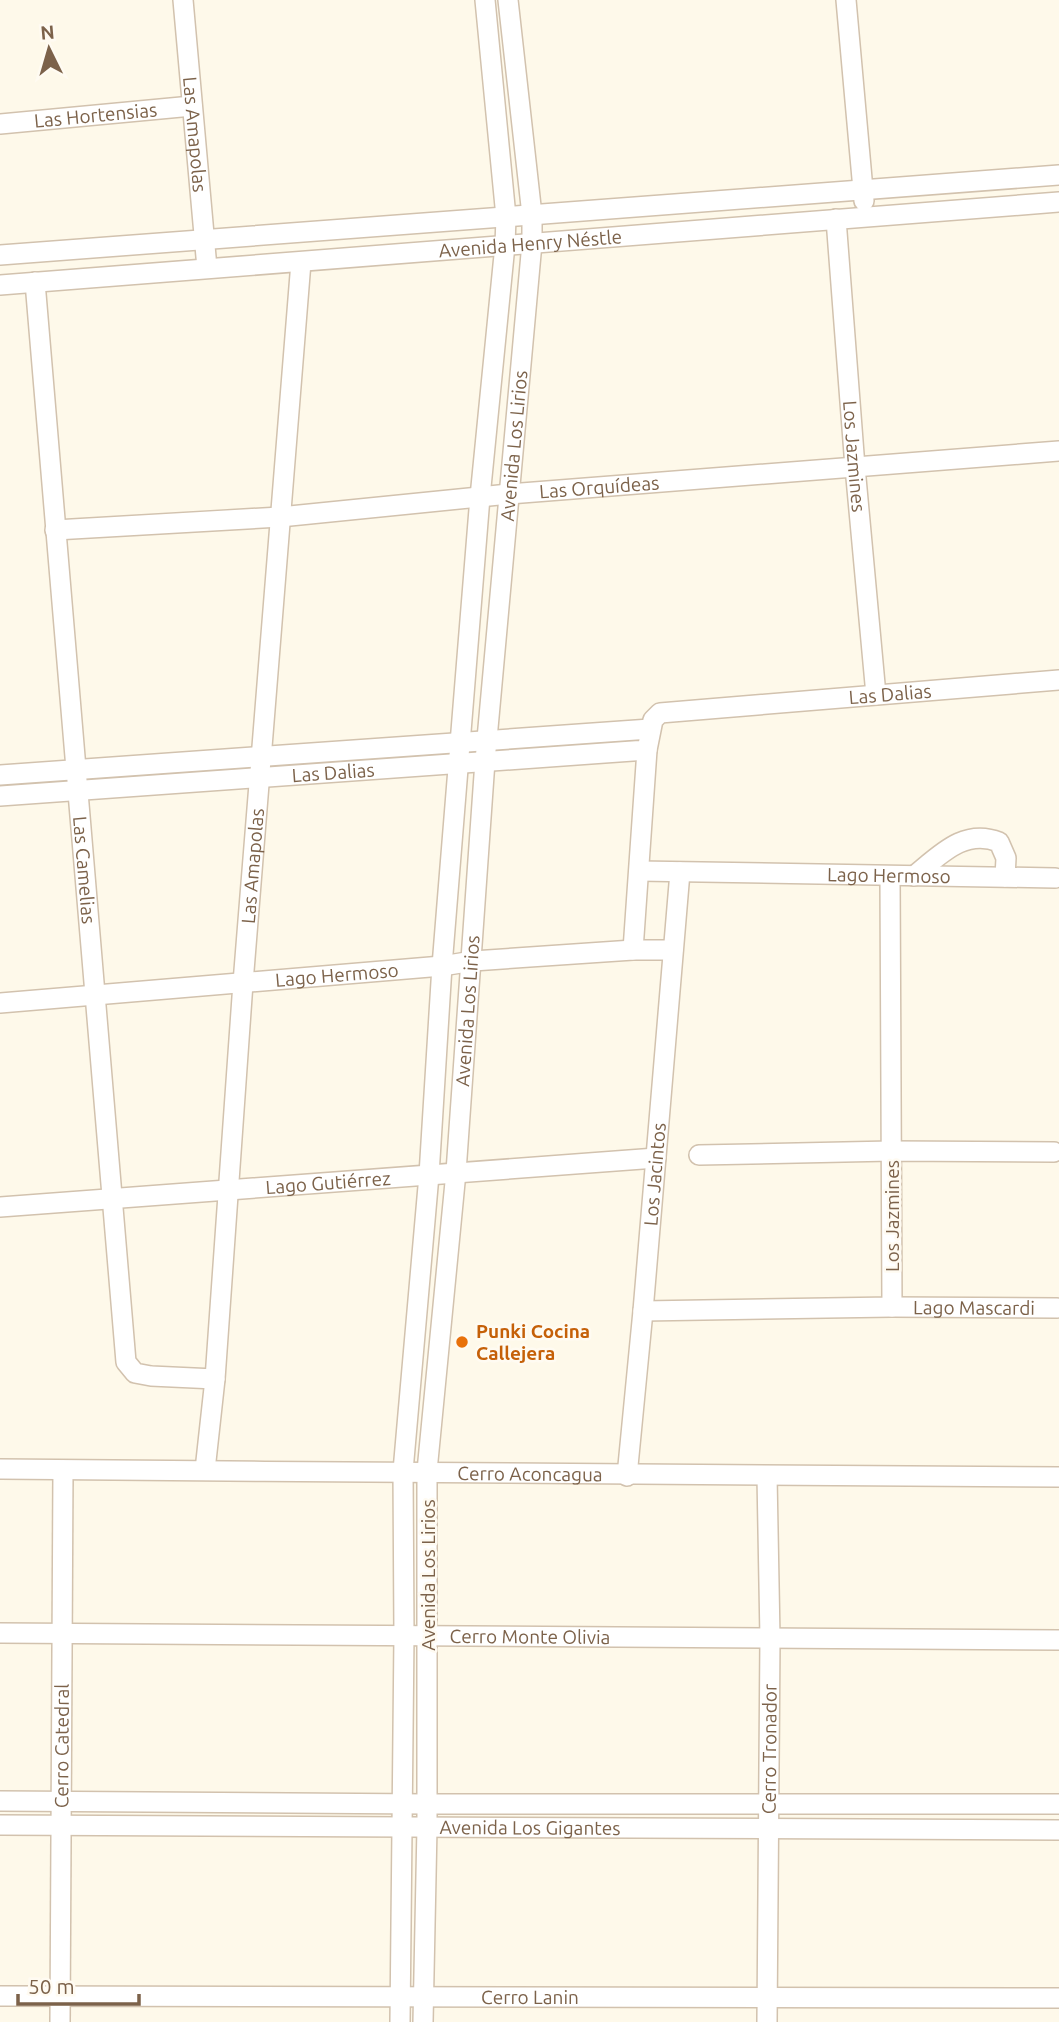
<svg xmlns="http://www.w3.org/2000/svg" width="1059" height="2022" font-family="Ubuntu,sans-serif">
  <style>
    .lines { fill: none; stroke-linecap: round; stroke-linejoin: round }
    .minor-casing { stroke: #d2c2ae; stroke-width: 22 }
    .minor { stroke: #fff; stroke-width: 19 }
    .food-dot { fill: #e8710a; stroke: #fffbf2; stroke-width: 2.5 }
    .labels { text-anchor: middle; stroke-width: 5; stroke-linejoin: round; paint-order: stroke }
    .street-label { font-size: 19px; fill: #7c624a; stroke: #fffbf2 }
    .food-label { font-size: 19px; font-weight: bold; fill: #c56008; stroke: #fffbf2; text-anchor: start }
  </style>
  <rect width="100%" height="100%" fill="#fef9ea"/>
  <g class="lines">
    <g class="minor-casing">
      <g id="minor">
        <path id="s1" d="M183,0L207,268"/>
        <path d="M846,0L864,201"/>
        <path id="s2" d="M0,124L192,106"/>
        <path id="s3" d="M836,219L855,467L876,695"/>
        <path d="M0,255L1059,175"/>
        <path id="s4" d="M35,282L126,1362L135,1373L151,1376L215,1379"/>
        <path id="s5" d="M0,285L1059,202"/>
        <path id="s6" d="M55,530L280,517L509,494L1059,451"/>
        <path d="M0,775L650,729"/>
        <path id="s7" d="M0,796L647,750L653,720L660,713L1059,680"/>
        <path id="s8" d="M639,871L1055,878"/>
        <path d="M914,876C940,855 964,828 999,842L1006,858L1005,877"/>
        <path d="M633,950L647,750"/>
        <path id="s9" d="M0,1003L442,966L473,961L633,950H673"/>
        <path d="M699,1155L891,1151L1054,1152"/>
        <path id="s10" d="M0,1207L656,1158"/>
        <path id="s11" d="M892,1307L1057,1308"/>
        <path d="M643,1311L892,1307L890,876"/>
        <path id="s12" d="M0,1469C353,1472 706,1476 1059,1477"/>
        <path id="s13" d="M205,1470L215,1379L243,983L301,262"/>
        <path id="s14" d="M627,1476L643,1311L680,872"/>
        <path id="s15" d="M0,1633L1059,1640"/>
        <path d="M0,1801L427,1804H1059"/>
        <path id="s16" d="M0,1825L1059,1830"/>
        <path id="s17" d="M0,1996L1059,1998"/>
        <path id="s18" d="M60,2022L63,1470"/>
        <path d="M400,2022L404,1635L403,1471L429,1175L442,966L480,497L505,245L506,217L485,0"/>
        <path id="s19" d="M423,2022L427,1827V1471L456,1172L485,761L532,243V215L508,0"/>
        <path id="s20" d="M767,2022L770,1638L767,1476"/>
      </g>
    </g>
    <use href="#minor" class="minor"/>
  </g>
  <circle class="food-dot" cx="462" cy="1342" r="7"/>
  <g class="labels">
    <g class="street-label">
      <text dy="7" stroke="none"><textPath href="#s2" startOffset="96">Las Hortensias</textPath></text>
      <text dy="7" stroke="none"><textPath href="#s1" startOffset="135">Las Amapolas</textPath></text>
      <text dy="7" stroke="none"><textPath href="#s5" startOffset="532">Avenida Henry Néstle</textPath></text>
      <text dy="7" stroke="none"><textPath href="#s19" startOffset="1580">Avenida Los Lirios</textPath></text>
      <text dy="7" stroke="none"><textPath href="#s3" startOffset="238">Los Jazmines</textPath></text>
      <text dy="7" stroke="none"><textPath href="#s6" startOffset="546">Las Orquídeas</textPath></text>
      <text dy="7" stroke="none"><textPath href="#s7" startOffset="920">Las Dalias</textPath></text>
      <text dy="7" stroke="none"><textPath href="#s7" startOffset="334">Las Dalias</textPath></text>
      <text dy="7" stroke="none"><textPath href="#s13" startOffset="606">Las Amapolas</textPath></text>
      <text dy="7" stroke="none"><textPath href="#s4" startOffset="590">Las Camelias</textPath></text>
      <text dy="7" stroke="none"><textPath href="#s8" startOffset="250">Lago Hermoso</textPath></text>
      <text dy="7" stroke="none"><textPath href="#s9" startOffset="338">Lago Hermoso</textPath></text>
      <text dy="7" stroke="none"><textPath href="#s19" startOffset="1013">Avenida Los Lirios</textPath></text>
      <text dy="7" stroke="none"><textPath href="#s14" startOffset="303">Los Jacintos</textPath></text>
      <text dy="7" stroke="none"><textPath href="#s10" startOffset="329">Lago Gutiérrez</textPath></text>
      <text transform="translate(892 1216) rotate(-90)" y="7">Los Jazmines</text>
      <text dy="7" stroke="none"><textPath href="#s11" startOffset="82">Lago Mascardi</textPath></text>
      <text dy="7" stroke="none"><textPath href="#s12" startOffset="530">Cerro Aconcagua</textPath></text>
      <text transform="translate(428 1575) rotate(-90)" y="7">Avenida Los Lirios</text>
      <text dy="7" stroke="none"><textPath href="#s15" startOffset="530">Cerro Monte Olivia</textPath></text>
      <text dy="7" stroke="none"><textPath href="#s18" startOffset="276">Cerro Catedral</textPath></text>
      <text dy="7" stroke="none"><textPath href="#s20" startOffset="273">Cerro Tronador</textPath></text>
      <text dy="7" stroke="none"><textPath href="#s16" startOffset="530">Avenida Los Gigantes</textPath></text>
      <text dy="7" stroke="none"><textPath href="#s17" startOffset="530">Cerro Lanin</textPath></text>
    </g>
    <g class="food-label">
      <text x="476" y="1338">Punki Cocina<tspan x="476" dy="22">Callejera</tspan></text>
    </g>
  </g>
  <g transform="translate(49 49) rotate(355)" stroke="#fffbf2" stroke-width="5" paint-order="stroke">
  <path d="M0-5L12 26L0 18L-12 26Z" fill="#7c624a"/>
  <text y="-10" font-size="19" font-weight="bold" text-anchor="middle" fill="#7c624a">N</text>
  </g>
  <path d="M18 1994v10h121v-10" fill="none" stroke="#7c624a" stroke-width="3.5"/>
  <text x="28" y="1994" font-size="21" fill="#7c624a" stroke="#fffbf2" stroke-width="5" paint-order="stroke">50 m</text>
</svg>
